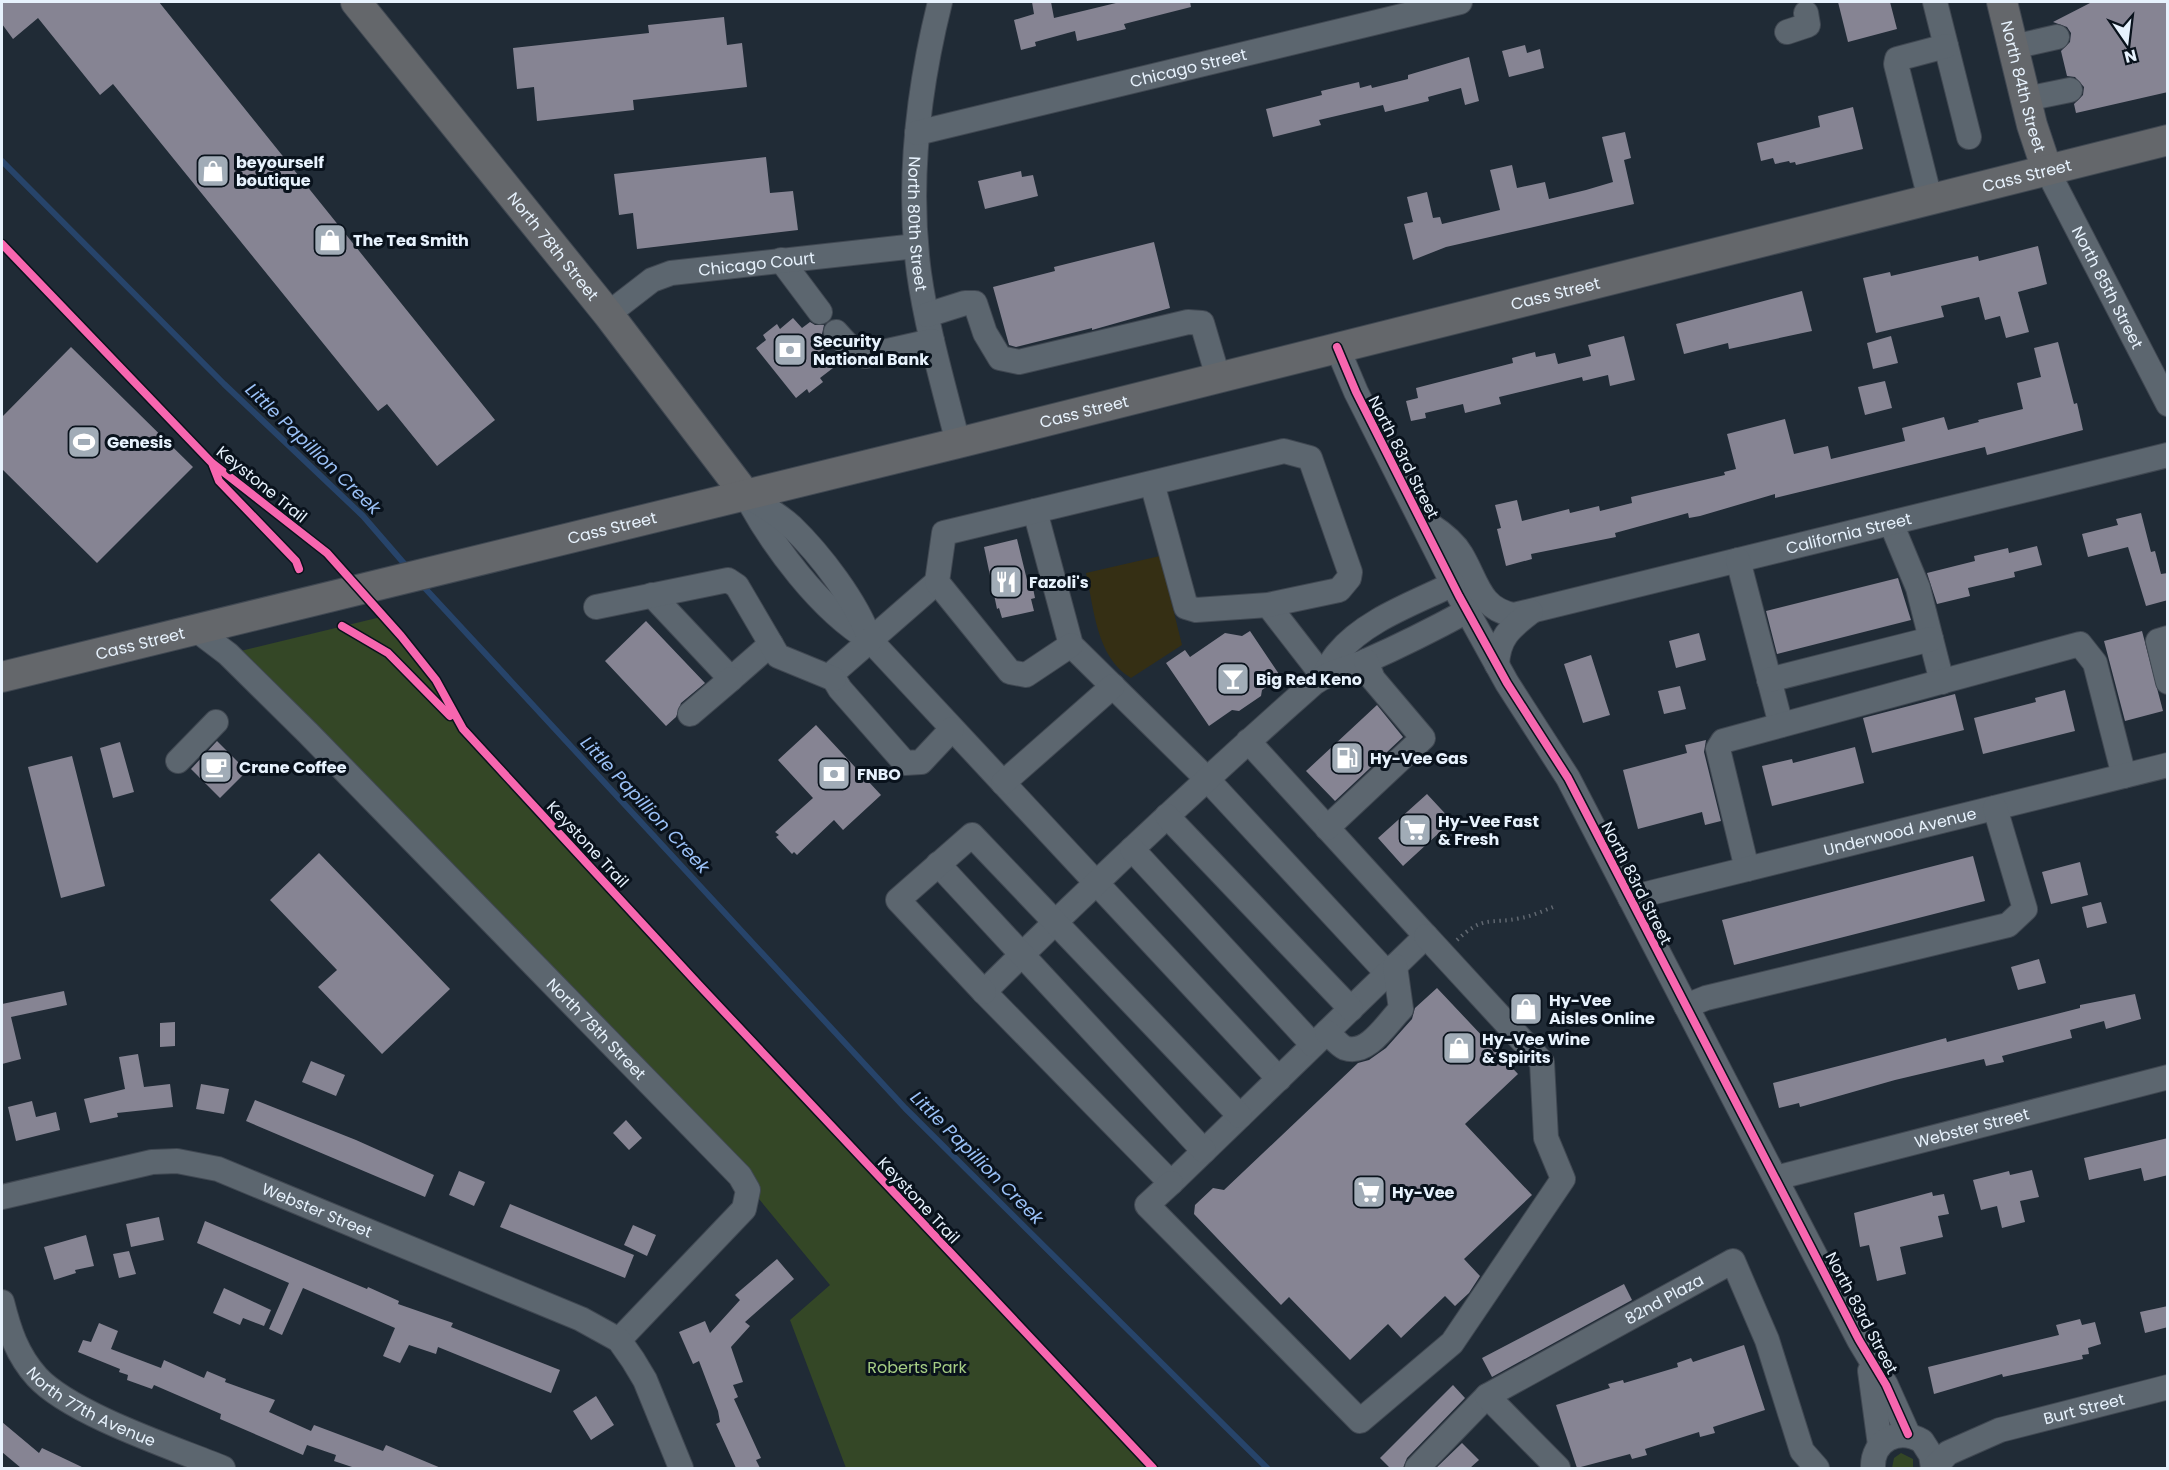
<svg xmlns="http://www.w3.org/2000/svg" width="2169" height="1470" font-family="Poppins,sans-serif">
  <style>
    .green { fill: #344726 }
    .sand { fill: #352f14 }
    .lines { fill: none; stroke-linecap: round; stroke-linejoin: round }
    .stream { stroke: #27446a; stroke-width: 6 }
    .building { fill: #868493 }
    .minor-casing { stroke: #404852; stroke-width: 26 }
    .major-casing { stroke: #404852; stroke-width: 32 }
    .path { stroke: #616871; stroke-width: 4; stroke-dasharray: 1.5 4.5; stroke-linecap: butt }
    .minor { stroke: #5c666f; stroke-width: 24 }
    .major { stroke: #64676b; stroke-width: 30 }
    .cycleway-casing { stroke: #09121c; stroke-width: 11 }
    .cycleway { stroke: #f766af; stroke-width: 8 }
    .labels { text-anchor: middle; stroke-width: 6; stroke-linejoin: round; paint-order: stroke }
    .street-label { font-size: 16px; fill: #e7f2fd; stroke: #09121c }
    .poi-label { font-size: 16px; font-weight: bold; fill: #e7f2fd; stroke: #09121c; text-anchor: start }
    .park-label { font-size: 16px; fill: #a6ce84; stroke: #09121c }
    .water-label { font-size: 18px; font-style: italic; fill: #9bc1f7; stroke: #09121c }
  </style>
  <rect width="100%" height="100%" fill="#202b36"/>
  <path class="green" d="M385,616L435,680L463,729L699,985L1153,1468H846L790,1320L830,1285L740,1176L228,654Z
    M1901,1453L1913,1459V1468H1892L1894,1458Z"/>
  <path class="sand" d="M1160,556L1182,645L1131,678C1096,657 1094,608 1086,573Z"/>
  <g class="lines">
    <path class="stream" d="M2,161L224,384L363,516L408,568
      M422,585L905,1108L1267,1468"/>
  </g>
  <path class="building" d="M2,2H159L495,420L437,466L387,404L378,411L113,84L100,95L38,18L13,39L2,24Z
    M1032,2H1051L1054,18L1120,2H1190L1191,7L1124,24L1126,29L1077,41L1075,31L1035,42L1036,46L1021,50L1014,20L1034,14Z
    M1838,2H1890L1897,29L1848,42Z
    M2092,2H2168V92L2076,113L2074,104L2083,95L2084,87L2075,77L2067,76L2061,51L2070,42L2071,33L2067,27L2053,22Z
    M724,17L727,45L742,43L747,87L633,100L634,110L537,121L534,87L517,89L513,48L649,33L648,25Z
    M1525,45L1527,53L1540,49L1544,68L1509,77L1502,51Z
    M1469,57L1479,101L1465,105L1461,88L1428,97L1429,101L1385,112L1383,105L1319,120L1321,125L1273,137L1266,109L1322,95L1321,91L1359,82L1360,88L1371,85L1372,88L1408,79V75Z
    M1853,107L1863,149L1796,165L1795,162L1790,163L1789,161L1775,164L1773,158L1761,161L1757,143L1820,127L1818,116Z
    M1625,132L1631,158L1624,160L1634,204L1446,247L1413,260L1404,224L1413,222L1407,197L1427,192L1433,218L1440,217L1442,224L1500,210L1490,170L1512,165L1517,188L1545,182L1549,199L1586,190L1613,182L1602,137Z
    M766,157L770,193L793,191L798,230L637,249L633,213L619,215L614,174Z
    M1021,171L1022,177L1033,175L1038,196L985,209L978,181Z
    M1154,242L1170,308L1092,330V328L1016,347L1009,345L993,287L1055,271L1054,267Z
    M2038,246L2047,284L2018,292L2029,332L2006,338L2000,316L1985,320L1979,297L1941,306L1944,317L1876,333L1863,278L1890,272L1891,276L1978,256L1979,261Z
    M1802,291L1812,331L1729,349L1728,343L1684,354L1676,324Z
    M793,318L802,328L810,322L815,325H824L822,334L828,346L820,352L833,368L820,378L823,382L809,393L807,389L796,398L756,348L766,340L763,335L777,324L780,329Z
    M1624,336L1635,380L1610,386L1608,375L1583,381L1582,377L1499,397L1501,404L1465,413L1463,404L1425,413L1426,418L1411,421L1406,401L1418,398L1416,388L1513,363L1512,358L1535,352L1536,357L1555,353L1558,364L1591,356L1588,345Z
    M1891,336L1898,363L1873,369L1867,343Z
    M2058,342L2074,404L2077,403L2083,430L1987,455L1985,447L1775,498V494L1700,516L1689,518L1688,513L1615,533L1616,537L1531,554L1532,559L1506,566L1497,529L1501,528L1495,505L1517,500L1522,521L1569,509L1570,513L1599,506L1600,511L1632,503L1631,497L1725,475L1724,472L1736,469L1727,434L1785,419L1794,454L1828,446L1831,459L1905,441L1902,428L1944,417L1948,430L1979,422L1978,420L2023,409L2017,383L2041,377L2034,348Z
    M71,347L193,467L97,563L2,469V417Z
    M1885,381L1892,408L1865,415L1858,387Z
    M2141,513L2151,552L2155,551L2161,574L2168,573V600L2146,606L2128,547L2088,557L2082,534L2118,525L2116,519Z
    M1017,539L1028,584L1032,583L1035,598L1031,599L1034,611L1002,618L999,608L997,609L984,547Z
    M2037,546L2042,565L2014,572L2015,577L1968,588L1970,596L1937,604L1927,573L1975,561L1974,556L2008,548L2009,553Z
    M1898,578L1911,620L1777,654L1766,611Z
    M646,621L705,683L681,703L676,717L666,726L605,661Z
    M1250,631L1281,677L1262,690L1261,696L1239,711L1232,710L1209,726L1166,663L1185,650L1190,657L1225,633L1242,636Z
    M2142,631L2163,711L2125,721L2104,641Z
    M1699,633L1706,660L1676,668L1669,641Z
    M1591,655L1610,715L1583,723L1564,664Z
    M1680,686L1686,709L1664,714L1658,691Z
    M2065,690L2075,731L1983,754L1974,718L2036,702L2035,698Z
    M1955,694L1964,730L1872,753L1863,718Z
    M1377,705L1403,737L1335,801L1306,771Z
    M816,725L881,795L843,830L834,820L797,855L794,852L792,854L776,837L779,835L775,832L813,798L778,760Z
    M1706,740L1704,752L1721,821L1705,825L1702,812L1638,829L1623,770L1687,753L1685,745Z
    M217,741L247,771L220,798L191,769Z
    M120,742L134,792L113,798L100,748Z
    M1855,747L1864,783L1772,806L1762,766L1792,759L1793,763Z
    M72,756L105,886L61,898L28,767Z
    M1427,794L1452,821L1403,866L1378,838Z
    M319,853L450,989L382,1054L318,987L337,970L270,900Z
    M1973,856L1985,901L1734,965L1722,920Z
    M2080,862L2088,895L2051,904L2042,872Z
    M2101,902L2107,923L2087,928L2082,907Z
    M2039,959L2046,983L2018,990L2011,967Z
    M1437,988L1518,1074L1465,1124L1532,1195L1464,1259L1480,1276L1469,1293L1455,1306L1445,1296L1401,1338L1388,1324L1350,1360L1289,1297L1281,1305L1194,1214L1195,1205L1213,1188L1224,1190L1358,1063L1369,1060L1386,1048L1412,1019L1415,1008Z
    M64,991L67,1005L11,1017L21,1059L2,1064V1004Z
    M2135,994L2141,1019L2106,1029L2104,1021L2070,1030L2072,1038L2002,1056L2004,1062L1986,1066L1984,1059L1895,1080L1800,1107L1799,1103L1779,1108L1773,1083L1946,1038L1947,1042L2080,1008V1005Z
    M175,1022V1046L160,1047V1023Z
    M138,1054L144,1087L170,1084L173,1107L117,1113L118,1117L90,1123L84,1099L125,1089L119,1057Z
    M311,1061L345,1075L336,1096L302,1082Z
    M201,1084L229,1089L224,1114L196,1109Z
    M255,1100L356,1140L434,1175L425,1197L246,1121Z
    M32,1101L36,1117L56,1112L60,1130L16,1141L8,1107Z
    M626,1120L642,1138L629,1150L613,1133Z
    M2168,1138V1175L2144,1181L2141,1168L2089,1180L2084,1158Z
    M2032,1170L2039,1197L2020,1201L2025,1222L2002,1228L1997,1206L1981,1210L1973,1180L2009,1171L2010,1175Z
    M459,1171L485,1182L474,1206L449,1195Z
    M1932,1192L1933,1196L1944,1194L1949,1214L1938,1216L1943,1237L1900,1247L1906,1274L1877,1281L1869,1245L1860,1247L1854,1213Z
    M510,1204L634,1255L625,1278L500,1227Z
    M159,1217L164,1240L131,1247L126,1224Z
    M205,1221L367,1289L368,1287L399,1301L398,1304L453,1323L451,1327L560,1370L551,1393L438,1347L436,1354L409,1345L400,1363L383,1356L395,1328L303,1288L282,1335L269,1329L289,1283L197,1243Z
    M633,1225L656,1235L647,1256L624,1245Z
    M86,1235L94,1266L75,1270L76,1273L54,1280L44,1247Z
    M129,1251L136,1274L119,1278L113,1254Z
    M777,1259L794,1279L745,1322L750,1326L731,1347L743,1382L733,1385L738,1397L734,1399L761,1458L756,1460L760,1468H736L716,1424L720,1422L718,1411L699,1361L693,1364L679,1332L705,1321L710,1333L740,1300L735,1295Z
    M1624,1284L1632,1300L1492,1377L1482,1358Z
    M224,1288L271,1310L264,1326L243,1318L240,1325L213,1313Z
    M2168,1306V1327L2145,1333L2140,1312Z
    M2080,1319L2082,1325L2095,1322L2101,1344L2088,1348L2089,1354L2082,1355L2083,1359L2003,1377L2002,1374L1934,1394L1928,1367L2059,1335L2056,1325Z
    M99,1323L118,1331L111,1349L161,1368L164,1360L204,1378L207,1371L226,1379L225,1382L275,1400L269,1412L311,1431L314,1425L383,1451L386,1445L441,1468H355L334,1461L336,1455L307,1445L303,1455L220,1419L221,1414L154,1385L152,1389L127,1380L128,1375L119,1372L120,1369L78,1352L83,1340L91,1342Z
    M1744,1345L1765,1410L1713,1427L1715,1433L1700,1437L1699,1432L1645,1449L1647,1455L1632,1459L1630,1454L1577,1468L1556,1405L1610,1388L1608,1384L1623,1380L1624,1383L1678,1367L1677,1363L1691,1358L1693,1362Z
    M1453,1385L1465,1398L1407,1458L1403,1468H1390L1380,1458Z
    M596,1396L614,1425L591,1440L573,1411Z
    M2,1422L39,1453L42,1448L84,1468H21L2,1452Z
    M1462,1443L1479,1460L1470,1468H1436Z"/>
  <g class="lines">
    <g class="minor-casing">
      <g id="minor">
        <path id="s1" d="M940,2C918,90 907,182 919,273C927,330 944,387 958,443"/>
        <path d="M1935,2L1969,137"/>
        <path d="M1787,32L1808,25L1806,13"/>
        <path d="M2013,47L2057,37"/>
        <path d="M2026,99L2070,90"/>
        <path id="s2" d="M917,133L1460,2"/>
        <path id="s3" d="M2047,170L2168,404"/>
        <path d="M1930,199L1896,64L1897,59L1946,46"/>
        <path d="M781,260L820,312"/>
        <path id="s4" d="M608,314L652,280L671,273L916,246"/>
        <path d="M927,315L965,303H975L985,333L1000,358L1019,362L1188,322L1202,323L1218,377"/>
        <path d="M836,332L854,352L865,356L932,341"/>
        <path d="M1337,347L1356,392L1459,596L1507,683L1568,778L1859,1340L1886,1385L1908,1434"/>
        <path d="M745,494C772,545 820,610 870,640L1279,1079"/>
        <path d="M749,497C763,506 779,515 791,526C820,554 857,602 870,640"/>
        <path d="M1035,511L1071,645L1207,779L1387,973"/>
        <path d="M1891,523L1918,588L1942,682"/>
        <path id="s5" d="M1430,525C1441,532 1454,542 1461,554C1477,580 1479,609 1514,615L2168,455"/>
        <path d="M1738,560L1781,725"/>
        <path d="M937,582L834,672V679L840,689L905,763L921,762L952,729"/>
        <path d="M652,595L731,679L771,644"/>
        <path d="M1268,605L1323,676"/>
        <path d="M596,607L728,580L737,586L778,656L834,679"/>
        <path id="s6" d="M195,629L228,654L308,733L740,1176L748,1190L744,1209L619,1340"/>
        <path d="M2168,638L2158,641L2168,682"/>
        <path d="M1071,645L1026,675L1010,672L937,582L944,533L1284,451L1310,458L1350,572L1349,578L1339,590L1268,605L1196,610L1186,607L1152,483"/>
        <path d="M1497,665C1498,638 1510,628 1531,612"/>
        <path d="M1323,676C1328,669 1332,659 1338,653C1365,620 1415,603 1453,584"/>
        <path d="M1769,680L1931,639"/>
        <path d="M690,714L731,679"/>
        <path d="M1248,741L1426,936L1171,1183L984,992C1091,886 1201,783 1314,683C1329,672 1349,668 1366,661C1400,646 1434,629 1467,611"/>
        <path d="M178,761L216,722"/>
        <path d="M1003,783L1113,686"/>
        <path d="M1167,816L1351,1009"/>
        <path d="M1327,828L1423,738L1373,679L1366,661"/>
        <path d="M1132,849L1313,1045"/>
        <path d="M938,864L1204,1151"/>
        <path d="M1747,869L1718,749L1723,741L2080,644L2095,663L2124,776"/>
        <path id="s7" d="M1630,898L2168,765"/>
        <path d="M984,992L898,900L972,835L1240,1116"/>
        <path d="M1686,1006L1706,998L2008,925L2025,909L1995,808"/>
        <path d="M1327,1032C1332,1036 1338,1045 1345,1048C1368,1056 1387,1023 1401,1009L1395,966"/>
        <path id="s8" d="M1776,1178L2168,1077"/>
        <path d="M1171,1183L1147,1205L1360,1421L1452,1343L1563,1179L1546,1138L1542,1062L1426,936"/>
        <path id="s9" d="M2,1197L152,1162L177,1161L218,1169L581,1319L619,1340L633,1360L645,1380L681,1468"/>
        <path id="s10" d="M2,1302C9,1330 17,1355 37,1377C71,1414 174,1448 223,1468"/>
        <path d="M1870,1371L1880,1445"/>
        <path d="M1417,1468L1487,1396"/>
        <path id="s11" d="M1558,1468L1487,1396L1733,1261L1767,1340L1802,1451L1817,1468"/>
        <path d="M1873,1468C1872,1440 1899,1427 1922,1441L1931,1455L1933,1468"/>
        <path id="s12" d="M1934,1468L1948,1453L2000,1430L2168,1387"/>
      </g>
    </g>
    <g class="major-casing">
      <g id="major">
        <path id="s13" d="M356,2L608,314L745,494"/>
        <path id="s14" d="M2002,2L2032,125L2047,170"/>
        <path id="s15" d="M2,677L958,443L2168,140"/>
      </g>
    </g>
    <path class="path" d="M1457,940C1485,914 1489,925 1521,918C1532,916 1543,911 1553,907"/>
    <use href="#minor" class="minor"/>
    <use href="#major" class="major"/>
    <g class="cycleway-casing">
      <path id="cycleway" d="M2,244L212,463L327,553L401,636L436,680L463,729L699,985L1153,1468
        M1337,347L1356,392L1459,596L1507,683L1568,778L1859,1340L1886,1385L1908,1434
        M212,463L219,481L296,561L299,569
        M342,626L388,653L450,716"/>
    </g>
    <use href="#cycleway" class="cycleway"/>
  </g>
  <defs>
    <g id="shop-square" transform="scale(1.725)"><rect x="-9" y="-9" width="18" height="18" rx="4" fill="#a1acb7" stroke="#09121c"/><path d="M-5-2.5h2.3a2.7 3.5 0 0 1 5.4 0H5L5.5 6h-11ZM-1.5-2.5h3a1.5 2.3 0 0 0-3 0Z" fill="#fff"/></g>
    <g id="bank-square" transform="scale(1.725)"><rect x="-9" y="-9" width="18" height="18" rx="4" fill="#a1acb7" stroke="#09121c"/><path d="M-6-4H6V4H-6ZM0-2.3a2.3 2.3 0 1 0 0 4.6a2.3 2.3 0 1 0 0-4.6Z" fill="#fff"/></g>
    <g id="stadium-square" transform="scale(1.725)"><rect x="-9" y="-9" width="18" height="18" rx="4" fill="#a1acb7" stroke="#09121c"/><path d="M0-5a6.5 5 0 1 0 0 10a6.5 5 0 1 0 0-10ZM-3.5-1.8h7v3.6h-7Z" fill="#fff"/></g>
    <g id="restaurant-square" transform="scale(1.725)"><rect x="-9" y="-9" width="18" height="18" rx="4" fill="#a1acb7" stroke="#09121c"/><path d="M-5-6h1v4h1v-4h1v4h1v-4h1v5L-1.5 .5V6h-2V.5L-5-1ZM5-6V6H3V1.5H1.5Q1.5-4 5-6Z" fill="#fff"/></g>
    <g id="bar-square" transform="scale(1.725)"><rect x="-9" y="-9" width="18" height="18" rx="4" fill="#a1acb7" stroke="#09121c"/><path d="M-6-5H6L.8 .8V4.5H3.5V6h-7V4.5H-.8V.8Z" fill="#fff"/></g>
    <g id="fuel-square" transform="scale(1.725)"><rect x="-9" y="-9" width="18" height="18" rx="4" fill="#a1acb7" stroke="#09121c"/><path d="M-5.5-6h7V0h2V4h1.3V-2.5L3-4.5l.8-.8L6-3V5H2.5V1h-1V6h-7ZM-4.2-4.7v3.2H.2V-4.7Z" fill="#fff"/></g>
    <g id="cafe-square" transform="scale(1.725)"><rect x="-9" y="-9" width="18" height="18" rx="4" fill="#a1acb7" stroke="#09121c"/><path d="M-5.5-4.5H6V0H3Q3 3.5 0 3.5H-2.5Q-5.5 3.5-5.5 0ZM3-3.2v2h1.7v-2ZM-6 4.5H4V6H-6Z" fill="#fff"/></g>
    <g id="supermarket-square" transform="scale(1.725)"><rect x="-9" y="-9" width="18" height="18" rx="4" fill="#a1acb7" stroke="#09121c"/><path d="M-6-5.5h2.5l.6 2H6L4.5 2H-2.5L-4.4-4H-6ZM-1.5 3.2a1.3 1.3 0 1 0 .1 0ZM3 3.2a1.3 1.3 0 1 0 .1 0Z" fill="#fff"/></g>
  </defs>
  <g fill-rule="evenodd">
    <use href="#shop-square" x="213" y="171"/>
    <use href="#shop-square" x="330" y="240"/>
    <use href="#bank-square" x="790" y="350"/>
    <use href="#stadium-square" x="84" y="442"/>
    <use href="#restaurant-square" x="1006" y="582"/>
    <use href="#bar-square" x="1233" y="679"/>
    <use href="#fuel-square" x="1347" y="758"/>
    <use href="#cafe-square" x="216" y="767"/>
    <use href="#bank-square" x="834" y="774"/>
    <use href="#supermarket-square" x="1415" y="830"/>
    <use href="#shop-square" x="1526" y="1009"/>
    <use href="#shop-square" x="1459" y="1048"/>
    <use href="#supermarket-square" x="1369" y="1192"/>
  </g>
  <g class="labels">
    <g class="street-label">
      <text dy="6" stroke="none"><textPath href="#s2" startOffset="279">Chicago Street</textPath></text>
      <text dy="6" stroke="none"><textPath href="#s14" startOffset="87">North 84th Street</textPath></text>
      <text dy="6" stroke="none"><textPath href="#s15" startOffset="2086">Cass Street</textPath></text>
      <text dy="6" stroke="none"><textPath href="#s1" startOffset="224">North 80th Street</textPath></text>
      <text dy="6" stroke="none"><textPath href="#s13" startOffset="314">North 78th Street</textPath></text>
      <text dy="6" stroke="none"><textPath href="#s4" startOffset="162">Chicago Court</textPath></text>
      <text dy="6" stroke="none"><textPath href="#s3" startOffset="132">North 85th Street</textPath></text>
      <text dy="6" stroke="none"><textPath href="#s15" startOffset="1600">Cass Street</textPath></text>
      <text dy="6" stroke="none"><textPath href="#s15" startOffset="1114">Cass Street</textPath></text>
      <text transform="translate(1404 457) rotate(63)" y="6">North 83rd Street</text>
      <text transform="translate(262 484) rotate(39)" y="6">Keystone Trail</text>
      <text dy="6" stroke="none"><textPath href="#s15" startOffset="628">Cass Street</textPath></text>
      <text dy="6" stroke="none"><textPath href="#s5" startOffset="472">California Street</textPath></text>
      <text dy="6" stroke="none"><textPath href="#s15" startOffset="142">Cass Street</textPath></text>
      <text dy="6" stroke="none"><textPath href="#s7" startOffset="278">Underwood Avenue</textPath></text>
      <text transform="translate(588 844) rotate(47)" y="6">Keystone Trail</text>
      <text transform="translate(1637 883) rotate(63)" y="6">North 83rd Street</text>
      <text dy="6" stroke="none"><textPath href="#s6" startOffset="567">North 78th Street</textPath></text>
      <text dy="6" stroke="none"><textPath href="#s8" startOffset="202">Webster Street</textPath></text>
      <text transform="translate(919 1200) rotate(47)" y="6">Keystone Trail</text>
      <text dy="6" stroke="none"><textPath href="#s9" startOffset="328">Webster Street</textPath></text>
      <text dy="6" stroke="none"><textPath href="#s11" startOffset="303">82nd Plaza</textPath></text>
      <text transform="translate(1862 1313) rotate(62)" y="6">North 83rd Street</text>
      <text dy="6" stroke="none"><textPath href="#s10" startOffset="146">North 77th Avenue</textPath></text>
      <text dy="6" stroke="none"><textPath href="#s12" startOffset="164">Burt Street</textPath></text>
    </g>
    <g class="poi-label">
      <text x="236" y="168">beyourself<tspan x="236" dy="18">boutique</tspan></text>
      <text x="353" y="246">The Tea Smith</text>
      <text x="813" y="347">Security<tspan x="813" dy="18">National Bank</tspan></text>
      <text x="107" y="448">Genesis</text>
      <text x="1029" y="588">Fazoli's</text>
      <text x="1256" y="685">Big Red Keno</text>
      <text x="1370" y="764">Hy-Vee Gas</text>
      <text x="239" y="773">Crane Coffee</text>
      <text x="857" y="780">FNBO</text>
      <text x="1438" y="827">Hy-Vee Fast<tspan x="1438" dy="18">&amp; Fresh</tspan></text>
      <text x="1549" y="1006">Hy-Vee<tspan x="1549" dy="18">Aisles Online</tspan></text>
      <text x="1482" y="1045">Hy-Vee Wine<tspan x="1482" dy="18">&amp; Spirits</tspan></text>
      <text x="1392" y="1198">Hy-Vee</text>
    </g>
    <g class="park-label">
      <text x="917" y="1373">Roberts Park</text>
    </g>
    <g class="water-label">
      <text transform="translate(313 449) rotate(44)" y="6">Little Papillion Creek</text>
      <text transform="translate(645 805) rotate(47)" y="6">Little Papillion Creek</text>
      <text transform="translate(977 1158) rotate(45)" y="6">Little Papillion Creek</text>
    </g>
  </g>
  <rect width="2169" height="1470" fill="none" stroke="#e7f2fd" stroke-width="6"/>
  <g transform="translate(2127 42) rotate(166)" stroke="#09121c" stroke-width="4.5" paint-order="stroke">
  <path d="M0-4.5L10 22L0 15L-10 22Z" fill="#e7f2fd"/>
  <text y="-9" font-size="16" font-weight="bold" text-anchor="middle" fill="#e7f2fd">N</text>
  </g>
</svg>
